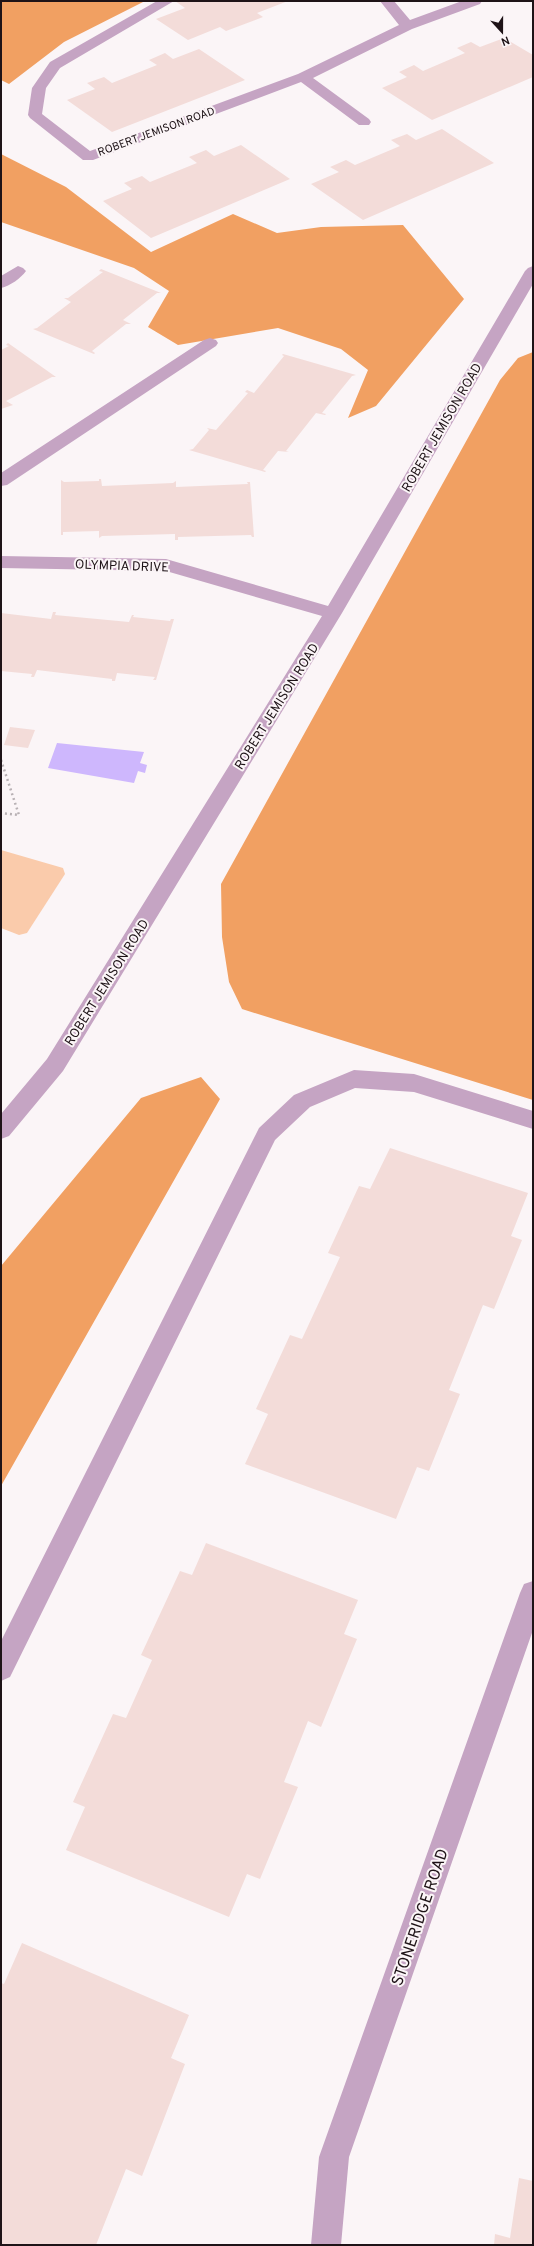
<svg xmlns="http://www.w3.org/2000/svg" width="534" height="2246" font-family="Overpass,sans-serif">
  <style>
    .green { fill: #facbab }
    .forest { fill: #f1a062 }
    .water { fill: #ceb7fd }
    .building { fill: #f3dcd9 }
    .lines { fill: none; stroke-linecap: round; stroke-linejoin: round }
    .path { stroke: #b8b1b4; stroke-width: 2.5; stroke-dasharray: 2 3; stroke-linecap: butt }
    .minor { fill: #c5a4c3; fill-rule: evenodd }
    .labels { text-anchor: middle; stroke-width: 4; stroke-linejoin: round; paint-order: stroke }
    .far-street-label { font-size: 11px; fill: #1e1317; stroke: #fbf5f7 }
    .street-label { font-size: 13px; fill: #1e1317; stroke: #fbf5f7 }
    .near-street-label { font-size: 16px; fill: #1e1317; stroke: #fbf5f7 }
  </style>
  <rect width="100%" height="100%" fill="#fbf5f7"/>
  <path class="green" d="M1,850L63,868L65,874L27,933L19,935L1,928Z"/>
  <path class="forest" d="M1,1H145L64,42L9,84L1,80Z
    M1,154L66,187L151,252L233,214L277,233L321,227L403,225L464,299L376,406L348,418L368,370L341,349L278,328L178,345L148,327L169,291L134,268L1,222Z
    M533,352V1100L242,1009L229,982L222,937L221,884L500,380L518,358Z
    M201,1077L220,1099L1,1486V1266L141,1098Z"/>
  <path class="water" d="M57,743L144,752L140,763L147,765L145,773L138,771L134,783L48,768Z"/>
  <path class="building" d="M175,1L202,2L288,1L257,13L263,17L226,31L220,27L188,40L156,19L185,8Z
    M504,38L533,55V77L432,120L382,88L407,77L399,72L414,65L423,71L465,53L457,48L471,42L480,47Z
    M199,49L245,80L112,132L67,100L95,89L87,83L104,77L112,83L157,65L149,60L165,53L173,59Z
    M442,129L494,163L363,220L311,184L339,172L330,167L346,160L355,165L400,146L391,140L407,134L416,140Z
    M241,145L290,179L151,238L103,201L132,189L124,183L142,176L150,182L197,163L189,157L206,150L214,156Z
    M101,269L161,293H157L123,320L131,324H126L92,351L95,353L94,354L33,329L37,328L71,302L64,298H68L103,272L99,271Z
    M8,343L56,377H52L6,401L13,405L1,409V350L9,346L6,345Z
    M283,354L356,375L352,376L322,413L326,414L325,415L316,413L286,451L289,452L278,451L263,470L266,471L265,472L189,450L193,449L209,430L207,428L216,430L248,393L245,392L247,390L254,393L284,356L282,355Z
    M99,479H101L102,486L173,483L176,481V487L248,484L247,482H250L254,537H252L251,535L178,537V540H175V534L102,536L99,538V531L63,532V535H61V480L64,482L99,481Z
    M53,612H56L55,615L129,622L132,615H134L133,617L170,621L171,619H174L156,680H153L155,677L117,673L115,681H112V679L37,670L34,677H31L32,674L1,671V613L51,619Z
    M10,727L35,730L28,748L4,745Z
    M390,1148L528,1193L511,1236L522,1240L494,1309L483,1305L449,1390L460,1394L429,1471L417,1467L396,1519L245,1464L268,1414L256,1409L290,1335L302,1339L340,1257L328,1253L359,1186L370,1189Z
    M206,1543L358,1600L344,1634L357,1639L321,1727L308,1721L284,1782L298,1787L260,1879L247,1874L229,1917L66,1850L85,1807L73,1802L113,1714L126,1718L152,1660L141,1655L180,1571L192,1575Z
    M22,1943L189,2015L171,2058L185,2064L142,2176L126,2169L96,2245H1V1983L4,1984Z
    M519,2178L533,2181V2245H494L495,2234L510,2238Z"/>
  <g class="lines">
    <path class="path" d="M1,760L19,815L1,813"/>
    <path class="minor" d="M157,1H174L60,68L46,88L42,114L90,151L298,74L399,25L380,1H394L410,20L462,1H482L480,4L412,29L313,78L369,119L371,122L369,125H359L301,82L93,160H83L30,118L28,115L32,88L50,62Z
      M18,266L23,268L26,271C21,278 10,286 1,288V276Z
      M533,266V284L342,613L63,1071L9,1136L1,1139V1114L47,1059L322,616L166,571L1,568V556L166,559L328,606L525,271L528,268Z
      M210,338L216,340L218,343L216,346L7,485L1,486V473L204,340Z
      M354,1070L414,1074L533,1111V1129L414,1092L355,1088L310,1107L275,1140L10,1677L1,1681V1641L259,1128L294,1095Z
      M533,1581V1630L349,2157L341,2245H311L319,2157L520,1593L524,1584Z"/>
  </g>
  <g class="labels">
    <g class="far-street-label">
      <text transform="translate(156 131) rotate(-20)" y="4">ROBERT JEMISON ROAD</text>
    </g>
    <g class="street-label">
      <text transform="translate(441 427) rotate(-60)" y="5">ROBERT JEMISON ROAD</text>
      <text transform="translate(122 565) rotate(2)" y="5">OLYMPIA DRIVE</text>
      <text transform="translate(276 706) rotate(-58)" y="5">ROBERT JEMISON ROAD</text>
      <text transform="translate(106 982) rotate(-58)" y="5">ROBERT JEMISON ROAD</text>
    </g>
    <g class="near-street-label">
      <text transform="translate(419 1917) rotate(-71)" y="6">STONERIDGE ROAD</text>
    </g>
  </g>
  <rect width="534" height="2246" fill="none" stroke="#1e1317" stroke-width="4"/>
  <g transform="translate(502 32) rotate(159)" stroke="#fbf5f7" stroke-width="3" paint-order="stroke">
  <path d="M0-3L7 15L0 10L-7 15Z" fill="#1e1317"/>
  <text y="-6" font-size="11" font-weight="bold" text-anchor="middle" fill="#1e1317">N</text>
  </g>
</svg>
